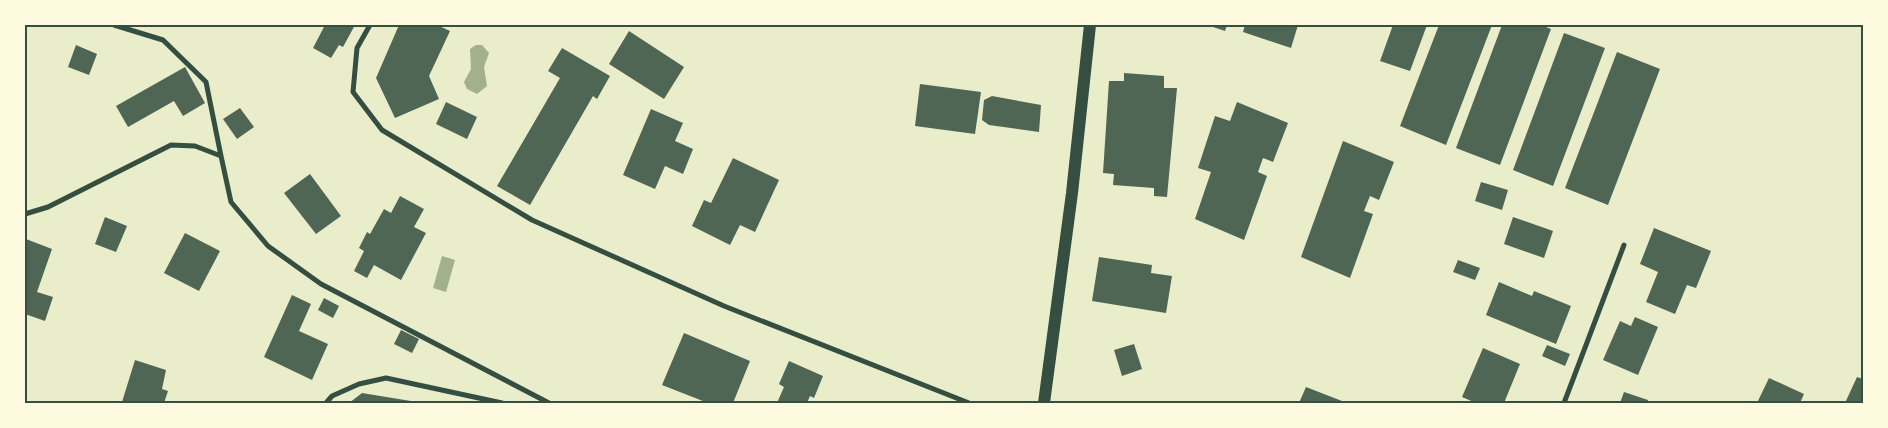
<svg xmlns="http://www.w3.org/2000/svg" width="1888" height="428" font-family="Spectral,serif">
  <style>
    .water { fill: #a3b18a }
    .building { fill: #4f6655 }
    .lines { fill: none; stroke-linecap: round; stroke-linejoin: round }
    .minor { stroke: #344e41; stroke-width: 5 }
    .primary { stroke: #344e41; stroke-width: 12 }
    .neatline { fill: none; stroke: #344e41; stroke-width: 2 }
  </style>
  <rect width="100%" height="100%" fill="#e9edc9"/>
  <path class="water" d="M476,45H482L489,53L484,67L487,86L477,94L467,89L464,82L471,69L470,49Z
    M442,256L455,260L446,292L433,288Z"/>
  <path class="building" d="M325,25H355L343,47L339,45L331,58L313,48Z
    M399,25H437L450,31L429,76L439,99L395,118L376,78Z
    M1207,25H1227L1225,31Z
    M1245,25H1298L1291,48L1243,32Z
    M1393,25H1427L1410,71L1380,61Z
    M1439,25H1492L1446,145L1400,126Z
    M1502,25H1541L1551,29L1500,165L1456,148Z
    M629,31L684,67L664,99L609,64Z
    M1564,33L1605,48L1553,186L1513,170Z
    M76,45L97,54L89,75L68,67Z
    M562,48L610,76L597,99L593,96L530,205L497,186L560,78L548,71Z
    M1617,52L1660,69L1608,205L1565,188Z
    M185,67L205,103L183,116L174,101L128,127L116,106Z
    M1124,73L1164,76V88H1177L1167,197L1154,196V188L1113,185L1114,174L1103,173L1109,81H1124Z
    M920,84L981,92L975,134L915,126Z
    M992,96L1041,105L1039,132L989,125L982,120L984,100Z
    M446,102L477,117L467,139L436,124Z
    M1237,102L1288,123L1273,162L1263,158L1258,172L1267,176L1244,240L1195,219L1211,172L1198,168L1215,116L1230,121Z
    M240,108L254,127L237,139L223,119Z
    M651,109L683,123L675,141L693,149L683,174L665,166L655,189L623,175Z
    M1343,141L1394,162L1379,200L1370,196L1364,211L1373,214L1350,278L1301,257Z
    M733,158L779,180L755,232L740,225L730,245L692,226L704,200L711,203Z
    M310,174L341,216L316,234L284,193Z
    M1481,182L1508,190L1502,210L1475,201Z
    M400,196L424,209L414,227L426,233L401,280L374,265L367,278L354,271L364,251L359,248L367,232L370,234L384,209L391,213Z
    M105,217L127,226L116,252L95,244Z
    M1513,217L1553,231L1544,258L1504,244Z
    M1654,228L1711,251L1696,288L1687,285L1675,314L1646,302L1658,272L1640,264Z
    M185,233L220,251L199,291L164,273Z
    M26,239L52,249L37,292L53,297L45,321L25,314Z
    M1099,257L1152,265L1151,273L1172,276L1166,313L1092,301Z
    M1458,260L1480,268L1475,280L1453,272Z
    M1499,282L1532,296L1534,291L1571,306L1556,344L1486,315Z
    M292,295L311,304L299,331L328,344L312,380L264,357Z
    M324,298L339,306L333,318L318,310Z
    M1635,317L1658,327L1638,375L1603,360L1620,321L1631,326Z
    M401,330L419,339L412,353L394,344Z
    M684,333L750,361L733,403H708L662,385Z
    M1134,344L1142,369L1122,376L1114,350Z
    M1547,345L1570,354L1565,366L1542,356Z
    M1483,348L1520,364L1504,403H1476L1462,397Z
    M135,360L166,370L162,389L168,391L164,403L122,402Z
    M789,361L823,376L814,398L810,396L807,403H777L784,387L779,384Z
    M1857,377L1863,379V403H1845Z
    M1769,378L1804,394L1800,403H1757Z
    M1306,387L1342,401L1341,403H1299Z
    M1624,392L1648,400L1647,403H1620Z
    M362,393L417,402L416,403H349Z"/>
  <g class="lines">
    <path class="minor" d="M114,25L163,40L206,82L221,156
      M370,25L357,48L353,92L382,130L532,220L724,306L969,403
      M25,214L48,207L171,145L195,146L221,156L231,202L268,246L321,284L549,403
      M326,403L332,396L359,384L386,378L502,403
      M1564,403L1624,245"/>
    <path class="primary" d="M1044,403L1072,193L1090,25"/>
  </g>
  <rect width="1888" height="428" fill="none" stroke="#fefae0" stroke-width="52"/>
  <rect x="26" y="26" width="1836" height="376" class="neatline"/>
</svg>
